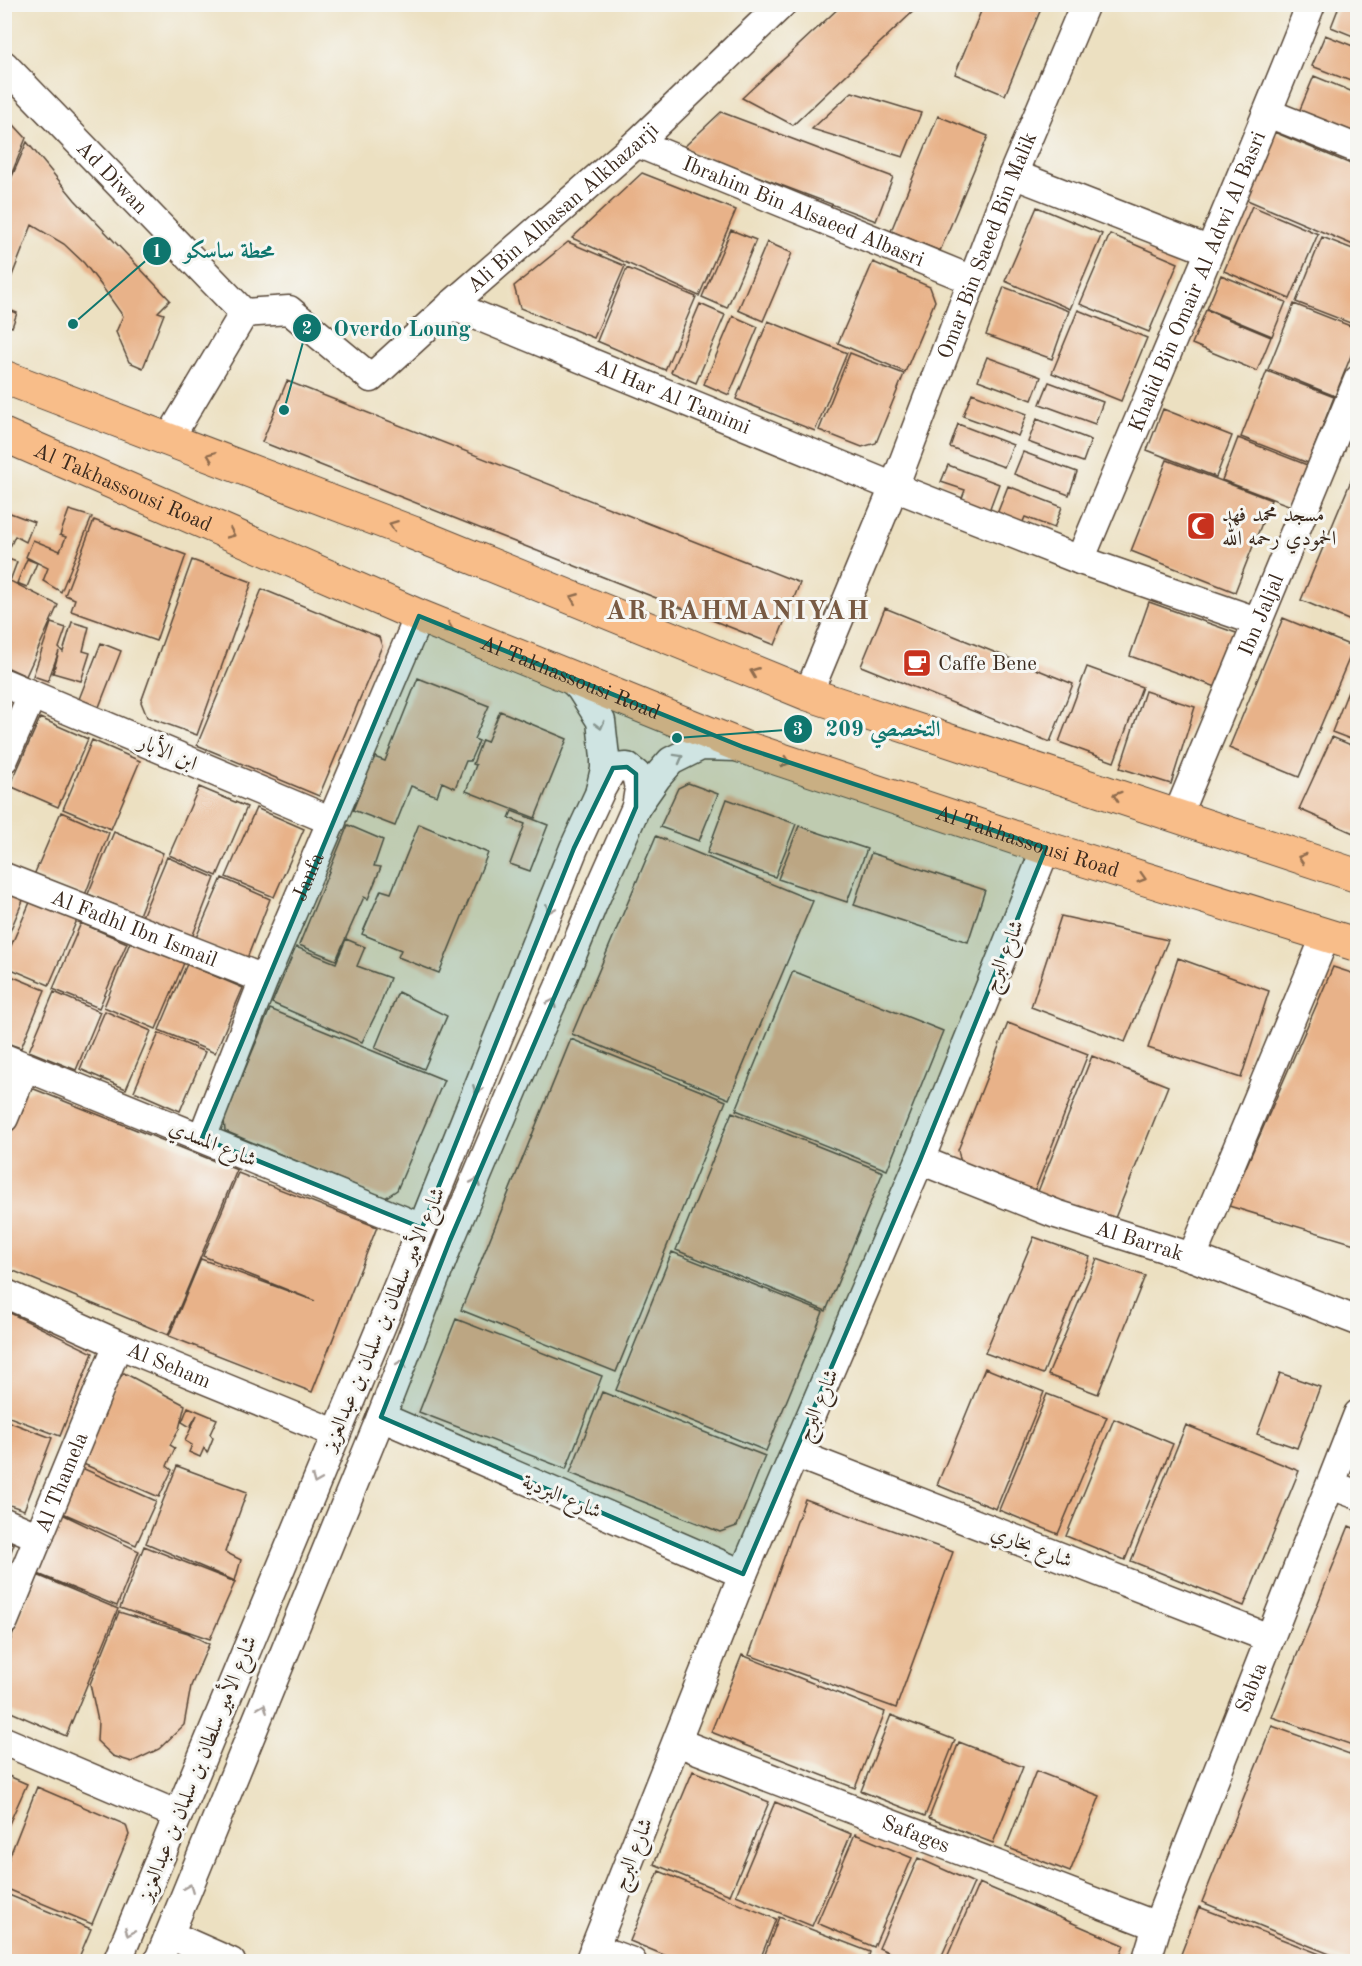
<svg xmlns="http://www.w3.org/2000/svg" width="1362" height="1966" font-family="'Old Standard TT',Amiri,serif">
  <style>
    .building { fill: #e8b289 }
    .lines { fill: none; stroke-linecap: round; stroke-linejoin: round }
    .minor-casing { stroke: #564536; stroke-width: 31 }
    .major-casing { stroke: #564536; stroke-width: 35 }
    .minor { stroke: #fff; stroke-width: 28 }
    .major { stroke: #f8bd89; stroke-width: 33 }
    .oneway { stroke: #906c4e }
    .oneway2 { stroke: #a79f9a }
    .marked { fill: #0f766e; fill-opacity: 0.2; stroke: #0f766e; stroke-width: 4.5; stroke-linejoin: round }
    .labels { text-anchor: middle; stroke-width: 6; stroke-linejoin: round; paint-order: stroke }
    .street-label { font-size: 21px; fill: #3b2a1e; stroke: #f6f6f2 }
    .poi-label { font-size: 21px; fill: #3b2a1e; stroke: #f6f6f2; text-anchor: start }
    .district-label { font-size: 27px; font-weight: bold; letter-spacing: 1.5px; fill: #785a43; stroke: #f6f6f2 }
    .leader { fill: none; stroke: #0f766e; stroke-width: 2 }
    .callout-dot { fill: #0f766e; stroke: #f6f6f2; stroke-width: 2 }
    .mark-label { font-size: 18px; text-anchor: middle; font-weight: bold; fill: #fff }
    .callout-label { font-size: 22px; text-anchor: middle; font-weight: bold; fill: #0f766e; stroke: #f6f6f2; stroke-width: 6; stroke-linejoin: round; paint-order: stroke }
  </style>
  <rect width="100%" height="100%" fill="#f6f6f2"/>
  <filter id="ink" filterUnits="userSpaceOnUse"><feTurbulence type="fractalNoise" baseFrequency=".0167" numOctaves="2"/><feDisplacementMap in="SourceGraphic" scale="12" xChannelSelector="R" yChannelSelector="G"/><feConvolveMatrix kernelMatrix="1 2 1 2 8 2 1 2 1" color-interpolation-filters="sRGB"/></filter>
  <filter id="wash" filterUnits="userSpaceOnUse"><feTurbulence type="fractalNoise" baseFrequency=".008" numOctaves="4" result="noise"/><feDisplacementMap in="SourceGraphic" scale="24" xChannelSelector="R" yChannelSelector="G"/><feGaussianBlur stdDeviation="1.35" result="paint"/><feColorMatrix in="noise" values="0 0 0 0 0 0 0 0 0 0 0 0 0 0 0 0 0 1.4 0 .05"/><feComposite in="paint" operator="in"/></filter>
  <g filter="url(#wash)">
    <rect width="100%" height="100%" fill="#ece0c1"/>
    <g id="blocks">
      <path class="building" d="M984,4H1043L1005,95L955,74Z
        M1340,4H1358V38L1331,27Z
        M842,5H920L793,125L742,98Z
        M1325,35L1358,48V84L1312,66Z
        M1314,76L1358,94V123L1350,141L1296,119Z
        M852,92L921,113L903,157L812,129Z
        M721,112L893,177L876,221L683,148Z
        M4,114L26,138L5,190H4Z
        M938,116L988,136L940,251L891,231Z
        M1274,132L1358,167V247L1245,199Z
        M27,142L75,200L170,300L158,312L164,314L143,368L129,362L116,332L123,316L101,285L84,263L64,244L32,225L4,296V195Z
        M642,173L736,210L699,296L572,238Z
        M1252,206L1318,234L1290,299L1224,271Z
        M1037,207L1102,234L1070,309L1005,281Z
        M731,230L756,240L727,308L702,297Z
        M1110,234L1178,263L1149,332L1080,304Z
        M1322,237L1358,251V326L1296,302Z
        M568,242L625,266L594,338L520,308L514,286Z
        M767,242L792,253L763,321L738,310Z
        M873,262L930,287L935,301L905,372L838,343Z
        M627,268L696,297L665,370L597,341Z
        M1221,275L1286,302L1272,336L1207,309Z
        M1004,287L1069,311L1052,359L986,335Z
        M700,304L725,315L696,383L671,372Z
        M1294,304L1358,329V338L1335,396L1268,369Z
        M4,308L17,313L12,327L4,324Z
        M1078,310L1147,338L1121,401L1052,373Z
        M1206,310L1271,337L1257,371L1192,344Z
        M733,316L758,327L729,395L704,384Z
        M768,321L847,353L815,431L736,399Z
        M850,353L904,374L876,443L862,447L819,430Z
        M987,357L1041,377L1032,400L978,380Z
        M1267,371L1334,397L1308,463L1241,437Z
        M287,381L800,583L775,645L262,442Z
        M1049,382L1103,402L1095,424L1040,404Z
        M972,393L1027,414L1018,436L963,416Z
        M1163,409L1232,436L1216,477L1147,450Z
        M1037,419L1091,440L1083,462L1028,442Z
        M958,424L1013,445L1004,467L950,447Z
        M1238,438L1307,465L1291,506L1222,480Z
        M1023,452L1077,472L1069,495L1014,474Z
        M1167,460L1271,500L1235,592L1131,551Z
        M1358,464V624L1301,600Z
        M948,465L999,484L987,516L959,506L965,490L941,482Z
        M1008,486L1062,507L1054,528L1025,517L1020,529L995,519Z
        M69,510L92,517L61,592L43,581L48,568L26,557L33,540L60,551L66,537L60,535Z
        M5,511L34,522L26,542L15,536L5,558L17,562L10,581L58,605L26,676L4,666Z
        M94,520L186,555L156,641L71,611L75,599L65,595Z
        M27,559L37,563L27,587L17,583Z
        M192,560L252,582L197,735L147,717L141,702Z
        M262,589L379,637L382,646L319,796L197,745Z
        M1149,602L1239,634L1219,688L1130,656Z
        M885,608L1073,684L1050,742L861,666Z
        M1283,618L1354,647L1299,777L1229,748Z
        M72,622L89,627L83,651L90,653L81,681L53,673L59,651L48,681L33,676L51,623L66,628L59,648L63,652Z
        M101,643L121,651L99,707L79,699Z
        M1358,666V742L1332,732Z
        M1087,667L1142,687L1114,762L1059,742Z
        M418,678L489,706L474,739L479,741L470,761H466L455,788L442,782L437,796L411,786L395,826L353,810L374,757L385,761Z
        M1145,691L1195,707L1171,784L1120,768Z
        M500,711L567,739L535,818L466,791L476,765L473,764L482,740L487,742Z
        M40,718L88,739L58,807L10,786Z
        M1332,737L1358,748V835L1299,809Z
        M92,740L140,761L111,829L63,809Z
        M688,783L718,794L699,841L660,827L678,788Z
        M199,787L247,807L217,876L169,855Z
        M727,799L796,824L775,877L707,853Z
        M256,808L304,829L274,897L226,877Z
        M512,811L548,825L530,871L510,864L525,824L509,818Z
        M61,812L109,833L85,895L34,875Z
        M419,824L488,853L439,973L398,957L401,950L362,934L381,890L391,893Z
        M348,825L383,840L374,866L381,867L368,899L364,897L336,960L299,945Z
        M799,826L867,849L847,902L778,879Z
        M114,832L163,853L139,915L88,894Z
        M656,836L813,901L729,1099L572,1034Z
        M871,853L985,890L968,942L854,905Z
        M167,857L215,878L191,940L141,919Z
        M222,878L270,899L246,961L195,940Z
        M4,890L24,898L5,943H4Z
        M31,900L77,920L49,985L4,966V962Z
        M1061,916L1168,940L1125,1042L1031,1007Z
        M81,923L127,943L99,1008L53,989Z
        M346,939L365,947L357,966L390,978L378,1010L362,1042L272,1003L296,947L336,963Z
        M131,940L184,963L156,1029L104,1007Z
        M1178,958L1269,991L1241,1078L1148,1048Z
        M187,964L243,988L215,1053L159,1030Z
        M1333,967L1358,975V1245L1229,1206Z
        M793,971L943,1031L887,1170L736,1110Z
        M4,973L45,990L21,1048L4,1042Z
        M54,992L100,1012L76,1070L29,1051Z
        M398,992L447,1016L424,1069L375,1048Z
        M270,1009L444,1080L397,1190L385,1198L225,1131L224,1120Z
        M105,1011L151,1031L126,1089L80,1069Z
        M1008,1023L1088,1054L1034,1192L961,1163L958,1150Z
        M159,1033L205,1052L180,1111L134,1091Z
        M571,1039L726,1101L616,1372L461,1310Z
        M1092,1056L1168,1086L1113,1223L1037,1194Z
        M34,1089L237,1170L168,1335L4,1267V1137L21,1095Z
        M732,1112L883,1172L826,1311L676,1250Z
        M238,1173L377,1227L312,1392L169,1336L201,1259L315,1301L203,1256Z
        M1034,1237L1090,1257L1043,1374L985,1353Z
        M672,1252L823,1312L766,1451L616,1390Z
        M1097,1259L1145,1276L1098,1394L1048,1375Z
        M4,1310L93,1353L60,1436L4,1415Z
        M456,1319L602,1376L566,1469L419,1412Z
        M985,1368L1044,1392L996,1509L937,1485Z
        M124,1373L185,1405L179,1429L170,1445L175,1448L167,1466L172,1470L159,1497L81,1463L117,1381Z
        M1280,1373L1320,1387L1297,1448L1257,1434Z
        M602,1392L765,1456L737,1526L720,1532L570,1473Z
        M1047,1394L1107,1417L1058,1534L999,1510Z
        M188,1407L217,1419L210,1434L213,1438L207,1453L204,1448L200,1457L189,1452L192,1445L185,1441L197,1415L190,1427L182,1422Z
        M1114,1419L1173,1444L1125,1560L1066,1536Z
        M4,1420L52,1438L24,1510L4,1503Z
        M1186,1425L1299,1471L1244,1606L1131,1561Z
        M177,1466L247,1492L225,1552L241,1560L235,1581L146,1543Z
        M82,1468L156,1501L136,1545L63,1513Z
        M805,1499L953,1552L896,1708L749,1655Z
        M62,1514L139,1551L117,1606L38,1574Z
        M1349,1526L1358,1530V1747L1272,1717Z
        M4,1540L14,1544L5,1567H4Z
        M144,1546L235,1582L210,1639L120,1608Z
        M37,1575L118,1609L66,1736L4,1709V1656Z
        M119,1612L188,1633L209,1644L191,1686L184,1725L159,1749L132,1762L113,1756L97,1741L98,1721L90,1684Z
        M742,1655L885,1712L855,1788L711,1732Z
        M891,1715L955,1740L925,1816L861,1791Z
        M1272,1726L1358,1757V1962H1349L1202,1902Z
        M959,1742L1023,1767L993,1843L929,1818Z
        M693,1771L769,1802L730,1895L654,1864Z
        M1036,1771L1100,1796L1070,1872L1006,1847Z
        M4,1774L27,1784L4,1835Z
        M37,1787L126,1825L129,1835L92,1924L5,1888V1868Z
        M775,1802L851,1834L812,1926L736,1895Z
        M855,1834L912,1858L874,1947L817,1923Z
        M918,1858L974,1883L939,1962H910L879,1948Z
        M659,1871L776,1919L759,1962H681L630,1941Z
        M979,1883L1124,1945L1117,1962H945Z
        M4,1893L91,1929L77,1962H4Z
        M1199,1907L1338,1961V1962H1178Z
        M779,1917L870,1952L867,1962H762Z"/>
    </g>
  </g>
  <g filter="url(#ink)">
    <use href="#blocks" fill-opacity="0" stroke="#564536" stroke-width="1.5"/>
    <g class="lines">
      <g class="minor-casing">
        <g id="minor">
          <path id="s1" d="M4,65L244,313"/>
          <path d="M1268,113L1358,149"/>
          <path id="s2" d="M637,143L972,280"/>
          <path d="M1013,174L1208,250"/>
          <path id="s3" d="M451,305L894,487L1080,560L1256,621"/>
          <path id="s4" d="M244,313L289,310L371,378L451,305L637,143L782,4"/>
          <path d="M169,439L244,313"/>
          <path id="s5" d="M1080,560C1157,375 1237,191 1311,4"/>
          <path d="M4,683L332,821"/>
          <path id="s6" d="M808,694L894,487L1013,174L1085,4"/>
          <path d="M4,759L32,695"/>
          <path d="M600,791L613,768L627,767L636,774L639,789L636,807"/>
          <path id="s7" d="M1177,816L1358,380"/>
          <path id="s8" d="M4,877L264,979"/>
          <path d="M4,1058L422,1228"/>
          <path d="M4,1118L25,1067"/>
          <path id="s9" d="M202,1138L264,979L419,616"/>
          <path id="s10" d="M920,1160L1056,1214L1192,1257L1358,1321"/>
          <path d="M1192,1257L1326,935"/>
          <path id="s11" d="M4,1293L118,1344L335,1433"/>
          <path d="M381,1417L743,1574"/>
          <path d="M796,1454L1269,1638"/>
          <path d="M1331,1485L1358,1495"/>
          <path d="M4,1522L39,1537"/>
          <path id="s12" d="M4,1621L118,1344"/>
          <path d="M4,1741L178,1815"/>
          <path id="s13" d="M677,1742L1157,1926"/>
          <path d="M170,1935L231,1962"/>
          <path d="M594,1948L632,1962"/>
          <path d="M117,1962L422,1228L574,848L599,794L605,769V757L601,721L580,688L569,677"/>
          <path d="M158,1962L381,1417L450,1240L523,1067L559,987L593,904L636,807L657,777L671,761L701,746L738,747"/>
          <path d="M589,1962L743,1574L920,1160L1046,848"/>
          <path id="s14" d="M1146,1962L1157,1926L1358,1414"/>
        </g>
      </g>
      <g class="major-casing">
        <g id="major">
          <path d="M4,377L413,533L808,694L1358,876"/>
          <path id="s15" d="M4,435L419,616L743,747L1046,848L1358,945"/>
        </g>
      </g>
      <use href="#minor" class="minor"/>
      <use href="#major" class="major"/>
    </g>
    <defs><path id="oneway-chevron" d="M-2-3.5L2.5 0L-2 3.5" fill="none" stroke-width="1.6" stroke-linecap="round" stroke-linejoin="round" transform="scale(1.5)"/></defs>
    <g class="oneway">
      <use href="#oneway-chevron" transform="translate(211 456) rotate(-159)"/>
      <use href="#oneway-chevron" transform="translate(393 525) rotate(-159)"/>
      <use href="#oneway-chevron" transform="translate(231 534) rotate(24)"/>
      <use href="#oneway-chevron" transform="translate(574 598) rotate(-158)"/>
      <use href="#oneway-chevron" transform="translate(449 628) rotate(22)"/>
      <use href="#oneway-chevron" transform="translate(754 672) rotate(-158)"/>
      <use href="#oneway-chevron" transform="translate(786 762) rotate(18)"/>
      <use href="#oneway-chevron" transform="translate(1117 796) rotate(-162)"/>
      <use href="#oneway-chevron" transform="translate(1302 858) rotate(-162)"/>
      <use href="#oneway-chevron" transform="translate(1142 878) rotate(17)"/>
    </g>
    <g class="oneway2">
      <use href="#oneway-chevron" transform="translate(600 725) rotate(75)"/>
      <use href="#oneway-chevron" transform="translate(679 758) rotate(-29)"/>
      <use href="#oneway-chevron" transform="translate(550 909) rotate(112)"/>
      <use href="#oneway-chevron" transform="translate(552 1003) rotate(-65)"/>
      <use href="#oneway-chevron" transform="translate(477 1090) rotate(112)"/>
      <use href="#oneway-chevron" transform="translate(476 1182) rotate(-66)"/>
      <use href="#oneway-chevron" transform="translate(402 1363) rotate(-70)"/>
      <use href="#oneway-chevron" transform="translate(316 1480) rotate(112)"/>
      <use href="#oneway-chevron" transform="translate(263 1708) rotate(-68)"/>
      <use href="#oneway-chevron" transform="translate(189 1888) rotate(-68)"/>
      <use href="#oneway-chevron" transform="translate(129 1932) rotate(113)"/>
    </g>
  </g>
  <path class="marked" d="M419,616L743,747L1046,848L920,1160L743,1574L381,1417L450,1240L636,807V774L627,767L613,768L574,848L422,1228L202,1138Z"/>
  <defs>
    <g id="mosque-square" transform="scale(1.5)"><rect x="-9" y="-9" width="18" height="18" rx="4" fill="#c8321e" stroke="#f6f6f2"/><path d="M3.5-4.9A6 6 0 1 0 3.5 4.9A5 5 0 1 1 3.5-4.9Z" fill="#fff"/></g>
    <g id="cafe-square" transform="scale(1.5)"><rect x="-9" y="-9" width="18" height="18" rx="4" fill="#c8321e" stroke="#f6f6f2"/><path d="M-5.5-4.5H6V0H3Q3 3.5 0 3.5H-2.5Q-5.5 3.5-5.5 0ZM3-3.2v2h1.7v-2ZM-6 4.5H4V6H-6Z" fill="#fff"/></g>
  </defs>
  <g fill-rule="evenodd">
    <use href="#mosque-square" x="1201" y="526"/>
    <use href="#cafe-square" x="917" y="663"/>
  </g>
  <g class="labels">
    <g class="street-label">
      <text dy="7" stroke="none"><textPath href="#s1" startOffset="156">Ad Diwan</textPath></text>
      <text dy="7" stroke="none"><textPath href="#s4" startOffset="408">Ali Bin Alhasan Alkhazarji</textPath></text>
      <text dy="7" stroke="none"><textPath href="#s2" startOffset="180">Ibrahim Bin Alsaeed Albasri</textPath></text>
      <text dy="7" stroke="none"><textPath href="#s6" startOffset="483">Omar Bin Saeed Bin Malik</textPath></text>
      <text dy="7" stroke="none"><textPath href="#s5" startOffset="302">Khalid Bin Omair Al Adwi Al Basri</textPath></text>
      <text dy="7" stroke="none"><textPath href="#s3" startOffset="240">Al Har Al Tamimi</textPath></text>
      <text dy="7" stroke="none"><textPath href="#s15" startOffset="130">Al Takhassousi Road</textPath></text>
      <text dy="7" stroke="none"><textPath href="#s7" startOffset="218">Ibn Jaljal</textPath></text>
      <text dy="7" stroke="none"><textPath href="#s15" startOffset="616">Al Takhassousi Road</textPath></text>
      <text transform="translate(168 752) rotate(23)" y="7">ابن الأبار</text>
      <text dy="7" stroke="none"><textPath href="#s15" startOffset="1102">Al Takhassousi Road</textPath></text>
      <text dy="7" stroke="none"><textPath href="#s9" startOffset="282">Janfa</textPath></text>
      <text dy="7" stroke="none"><textPath href="#s8" startOffset="140">Al Fadhl Ibn Ismail</textPath></text>
      <text transform="translate(1003 956) rotate(-68)" y="7">شارع البرج</text>
      <text transform="translate(213 1143) rotate(22)" y="7">شارع المسدي</text>
      <text dy="7" stroke="none"><textPath href="#s10" startOffset="234">Al Barrak</textPath></text>
      <text transform="translate(383 1319) rotate(-67)" y="7">شارع الأمير سلطان بن سلمان بن عبدالعزيز</text>
      <text dy="7" stroke="none"><textPath href="#s11" startOffset="180">Al Seham</textPath></text>
      <text transform="translate(817 1405) rotate(-67)" y="7">شارع البرج</text>
      <text dy="7" stroke="none"><textPath href="#s12" startOffset="150">Al Thamela</textPath></text>
      <text transform="translate(562 1496) rotate(23)" y="7">شارع البردية</text>
      <text transform="translate(1032 1546) rotate(21)" y="7">شارع بخاري</text>
      <text dy="7" stroke="none"><textPath href="#s14" startOffset="294">Sabta</textPath></text>
      <text transform="translate(197 1768) rotate(-68)" y="7">شارع الأمير سلطان بن سلمان بن عبدالعزيز</text>
      <text dy="7" stroke="none"><textPath href="#s13" startOffset="256">Safages</textPath></text>
      <text transform="translate(632 1854) rotate(-68)" y="7">شارع البرج</text>
    </g>
    <g class="poi-label">
      <text x="1222" y="521">مسجد محمد فهد<tspan x="1222" dy="24">الحمودي رحمه الله</tspan></text>
      <text x="938" y="670">Caffe Bene</text>
    </g>
    <g class="district-label">
      <text x="738" y="619">AR RAHMANIYAH</text>
    </g>
  </g>
  <path class="leader" d="M73 324L157 251M284 410L307 328M677 738L798 729"/>
  <g class="callout-dot">
    <circle cx="73" cy="324" r="6"/>
    <circle cx="284" cy="410" r="6"/>
    <circle cx="677" cy="738" r="6"/>
    <circle cx="157" cy="251" r="15"/>
    <circle cx="307" cy="328" r="15"/>
    <circle cx="798" cy="729" r="15"/>
  </g>
  <g class="mark-label">
    <text x="157" y="257">1</text>
    <text x="307" y="334">2</text>
    <text x="798" y="735">3</text>
  </g>
  <g class="callout-label">
    <text x="229" y="258">محطة ساسكو</text>
    <text x="402" y="336">Overdo Loung</text>
    <text x="883" y="736">التخصصي 209</text>
  </g>
  <rect width="1362" height="1966" fill="none" stroke="#f6f6f2" stroke-width="24"/>
</svg>
